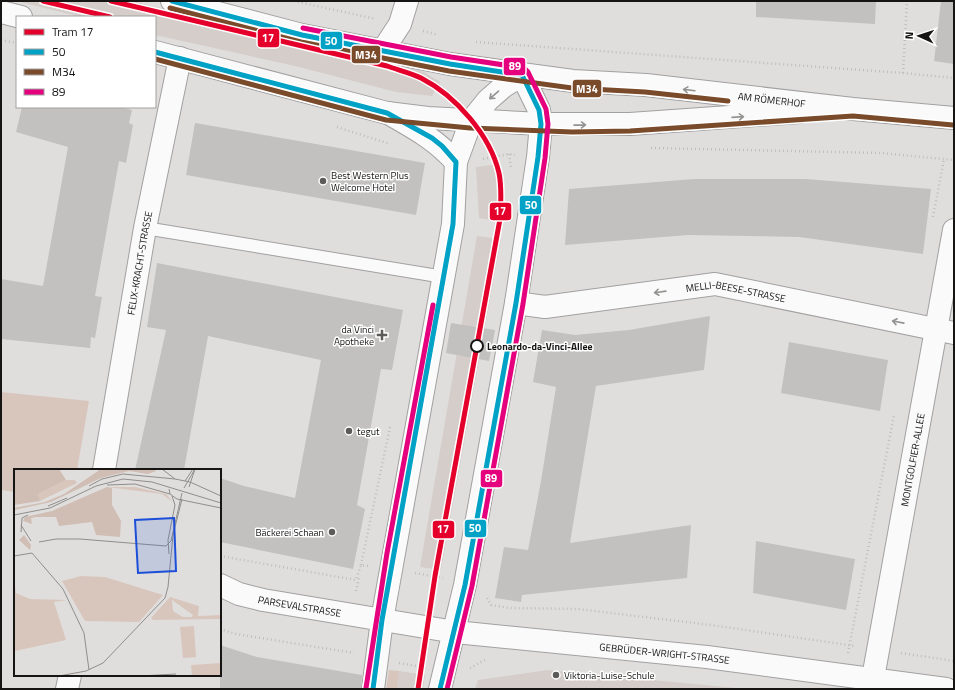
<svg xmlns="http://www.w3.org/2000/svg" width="955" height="690" font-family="'Titillium Web',sans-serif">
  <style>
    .built { fill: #d4cdc9 }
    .green { fill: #d8c6bd }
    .building { fill: #c2c1c0 }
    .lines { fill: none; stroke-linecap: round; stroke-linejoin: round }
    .lane-casing { stroke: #a2a0a0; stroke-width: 14 }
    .street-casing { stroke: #a2a0a0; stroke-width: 24 }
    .secondary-casing { stroke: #a2a0a0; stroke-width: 24 }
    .path { stroke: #bfbebd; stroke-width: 2.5; stroke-dasharray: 1 3; stroke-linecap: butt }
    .lane { stroke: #fafafa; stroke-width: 12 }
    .street { stroke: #fafafa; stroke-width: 22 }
    .secondary { stroke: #fafafa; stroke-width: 22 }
    .bus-1-casing { stroke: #fff; stroke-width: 8 }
    .bus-2-casing { stroke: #fff; stroke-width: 8 }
    .bus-3-casing { stroke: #fff; stroke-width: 8 }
    .bus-1 { stroke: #01a2c5; stroke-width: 5 }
    .bus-2 { stroke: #7a4b2a; stroke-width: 5 }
    .bus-3 { stroke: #e5007d; stroke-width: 5 }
    .tram-1-casing { stroke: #fff; stroke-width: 8 }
    .tram-1 { stroke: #e4002b; stroke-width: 5 }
    .oneway { stroke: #939392 }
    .poi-dot { fill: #5d5b5a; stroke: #fff; stroke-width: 1.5 }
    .stop-dot { fill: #fff; stroke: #161514; stroke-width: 2 }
    .labels { text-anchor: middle; stroke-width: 3; stroke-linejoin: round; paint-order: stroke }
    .street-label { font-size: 10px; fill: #161514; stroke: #fff }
    .poi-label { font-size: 10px; fill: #161514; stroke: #fff; text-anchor: start }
    .stop-label { font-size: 10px; font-weight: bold; fill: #161514; stroke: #fff; text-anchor: start }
    .inset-road { fill: none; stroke: #8f8e8d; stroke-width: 1 }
    .view { fill: #1d4ed8; fill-opacity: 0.15; stroke: #1d4ed8; stroke-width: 2 }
    .inset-edge { fill: none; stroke: #161514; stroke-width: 2 }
    .line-badge { stroke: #fff; stroke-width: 1.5 }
    .badge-label { font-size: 11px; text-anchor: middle; font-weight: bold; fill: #fff }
  </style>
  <rect width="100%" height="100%" fill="#e0dedd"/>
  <path class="built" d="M16,1H132L424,72L440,82L432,96L396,92L295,66L155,35V17H81Z
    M500,164L504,186V222L479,218L476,167Z
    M477,236L501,239L441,570L420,567Z
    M548,670L736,688L475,689L478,680Z
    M399,671L425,675L423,689H397Z"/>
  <path class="green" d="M1,392L89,401L77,470H15V492L1,490Z
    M389,670L399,671L397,689H386Z"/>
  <path class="building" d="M756,1H876L875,24L756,17Z
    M941,1L954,2V64L934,61Z
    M22,107H120L132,110L129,123L133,125L126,163L119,161L95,296L102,297L95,338L91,337L90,348L1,339V279L43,286L68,147L16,132Z
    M195,123L425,163L416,215L186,175Z
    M694,179H806L931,189L923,254L799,237L688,235L565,245L569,189Z
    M157,263L403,310L392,370L381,369L357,505L365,509L353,569L220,542V478L244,486L295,498L321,360L208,336L184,470H135L166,330L147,327Z
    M710,316L704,370L596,386L570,543L691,525L687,578L522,595L521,602L495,598L504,547L528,550L541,481L556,387L533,382L542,330L575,335L629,330Z
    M451,323L495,330L489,361L446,353Z
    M789,342L888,360L880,411L781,393Z
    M756,541L855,559L846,610L753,593Z
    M220,645L257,657L362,675L361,689H220Z"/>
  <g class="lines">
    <g class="lane-casing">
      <path id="lane" d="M145,228L444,277"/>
    </g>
    <g class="street-casing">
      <g id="street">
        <path d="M383,50L400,24L407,1"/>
        <path d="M388,113C416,129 435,139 456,162"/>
        <path id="s1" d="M516,303L545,307L715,284L954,333"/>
        <path id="s2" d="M104,470L145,228L180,58"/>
        <path id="s3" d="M220,585L239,594L263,600L455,632L707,657L946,689"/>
        <path d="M67,689L70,675"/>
        <path d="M373,689L382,620L453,224L456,162L471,121L488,100L504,86L522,75L539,110L541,124L538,157L516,303L465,585L440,689"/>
        <path id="s4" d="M871,689L954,230"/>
      </g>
    </g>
    <g class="secondary-casing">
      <g id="secondary">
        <path id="s5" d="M172,1L302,35L450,64L573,81L646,85L853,109L954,118"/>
        <path d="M1,12L21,17"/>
        <path d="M155,52L387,113L428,118L541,124H630L800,112"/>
      </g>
    </g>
    <path class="path" d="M294,1L376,19
      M423,31L438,35
      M1,40L17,43
      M476,42L903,73L954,78
      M903,73L907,1
      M337,127L390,144
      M651,148L881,153L954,160
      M509,154L511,168
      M483,159L509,154L515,155
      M933,217L944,159
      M220,556L356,580L361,565L368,566
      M361,565L390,427
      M415,573L443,578
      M356,591L359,578
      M487,598L491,605L509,608L578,609L711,625L855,646
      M220,629L236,634L354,653
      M848,653L894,415
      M901,653L954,661
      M399,663L422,667
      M470,668L485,660"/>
    <use href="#lane" class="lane"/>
    <use href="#street" class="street"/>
    <use href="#secondary" class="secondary"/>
    <g class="bus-1-casing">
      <path id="bus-1" d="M172,1L302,35L450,64L522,75L539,110L541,124L538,157L516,303L465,585L440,689
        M155,52L387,113L432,138L442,146L456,162L453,224L382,620L373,689"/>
    </g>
    <g class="bus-2-casing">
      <path id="bus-2" d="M170,8L301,42L449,71L572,88L645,92L728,101
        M155,59L386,120L470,128L572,132L630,131L853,116L953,125"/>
    </g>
    <g class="bus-3-casing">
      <path id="bus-3" d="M303,28L451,57L524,68L528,72L546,109L548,124L545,158L523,304L472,586L447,689
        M366,688L387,553L433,305"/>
    </g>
    <use href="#bus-1" class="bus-1"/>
    <use href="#bus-2" class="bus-2"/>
    <use href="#bus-3" class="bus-3"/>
    <g class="tram-1-casing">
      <path id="tram-1" d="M43,1L110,17
        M111,1L387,66C398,70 411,73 421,78C456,96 490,135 499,173C502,188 501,204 500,219L435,576L418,689"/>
    </g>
    <use href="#tram-1" class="tram-1"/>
  </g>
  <defs><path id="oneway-shaft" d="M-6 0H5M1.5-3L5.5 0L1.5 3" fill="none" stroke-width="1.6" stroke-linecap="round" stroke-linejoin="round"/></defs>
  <g class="oneway">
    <use href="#oneway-shaft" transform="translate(689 90) rotate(-173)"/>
    <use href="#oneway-shaft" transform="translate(494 95) rotate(139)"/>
    <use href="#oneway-shaft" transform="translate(738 117) rotate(-4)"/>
    <use href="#oneway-shaft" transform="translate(580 125) rotate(-1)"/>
    <use href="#oneway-shaft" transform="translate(660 292) rotate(172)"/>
    <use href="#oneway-shaft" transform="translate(898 322) rotate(-169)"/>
  </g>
  <g class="poi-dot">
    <circle cx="323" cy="181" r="4"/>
    <path d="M380 329h4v4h4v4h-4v4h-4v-4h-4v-4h4z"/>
    <circle cx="349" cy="431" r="4"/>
    <circle cx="332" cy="532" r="4"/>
    <circle cx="556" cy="675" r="4"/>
  </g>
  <circle class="stop-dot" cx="477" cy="346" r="6"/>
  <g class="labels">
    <g class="street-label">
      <text dy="4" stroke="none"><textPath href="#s5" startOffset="609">AM RÖMERHOF</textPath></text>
      <text dy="4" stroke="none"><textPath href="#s2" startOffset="210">FELIX-KRACHT-STRASSE</textPath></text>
      <text dy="4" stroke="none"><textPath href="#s1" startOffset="222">MELLI-BEESE-STRASSE</textPath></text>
      <text dy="4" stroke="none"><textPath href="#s4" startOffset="233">MONTGOLFIER-ALLEE</textPath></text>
      <text dy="4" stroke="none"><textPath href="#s3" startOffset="83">PARSEVALSTRASSE</textPath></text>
      <text dy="4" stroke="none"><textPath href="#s3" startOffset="451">GEBRÜDER-WRIGHT-STRASSE</textPath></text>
    </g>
    <g class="poi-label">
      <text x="331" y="179">Best Western Plus<tspan x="331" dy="12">Welcome Hotel</tspan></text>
      <text x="374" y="333" text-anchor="end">da Vinci<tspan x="374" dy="12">Apotheke</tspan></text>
      <text x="357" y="435">tegut</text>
      <text x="324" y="536" text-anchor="end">Bäckerei Schaan</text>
      <text x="564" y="679">Viktoria-Luise-Schule</text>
    </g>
    <g class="stop-label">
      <text x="487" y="350">Leonardo-da-Vinci-Allee</text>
    </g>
  </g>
  <g transform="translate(14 469)">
    <rect width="207" height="207" fill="#e0dedd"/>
    <path d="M52,11H61L63,14L26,32L24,25ZM93,18H121L152,25L159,33L148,25ZM67,107L91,108L149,126L125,153L71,152L48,112ZM0,111L2,124L16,130L53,131L40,133L52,171L1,182L0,185ZM156,128L185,137L184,147L207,146V150L139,151L137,149ZM158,131L179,146L178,148H169L159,142ZM180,157L182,188L169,189L166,158ZM207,194V207H178L177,196Z" fill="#d8c6bd" fill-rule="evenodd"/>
    <path d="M0,0H45L52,11L24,25L26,32L0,36ZM87,0H140L142,2L134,5L115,2L87,9L37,33L0,41V39L31,33L50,25ZM93,18L98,19V36L107,52L106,68L82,66L78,53L45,57L42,48H22L17,49L18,55L9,52L11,48L38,42ZM10,66L17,76L16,81L5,71Z" fill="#d0bdb3"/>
    <path class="inset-road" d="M148,0L161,10L176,13L207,27M171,12L179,0M93,16L121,15L156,25M75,17L88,10L109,5L161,10M175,18L181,0M170,19L181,0M155,20L156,25L163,30L207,39M34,37L53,29M0,46L36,39L82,17L109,10L138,13L207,34M7,56L17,72M7,63L8,49L14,46M25,73L42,70H66L152,77L157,72L168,24M155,85L154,71L161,36L158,27M0,87L18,84L49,120L70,164L75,201M45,207L72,202L89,194L151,129L154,118L159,66L168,30M126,207L162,205"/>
    <path class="view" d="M160,49L162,102L124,104L121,51Z"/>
    <rect width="207" height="207" class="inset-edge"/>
  </g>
  <g class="line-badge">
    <rect x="257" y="28" width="23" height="20" rx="4" fill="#e4002b"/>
    <rect x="320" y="31" width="23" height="19" rx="4" fill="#01a2c5"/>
    <rect x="351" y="45" width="30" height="19" rx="4" fill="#7a4b2a"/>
    <rect x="503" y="57" width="23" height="19" rx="4" fill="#e5007d"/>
    <rect x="572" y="79" width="30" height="19" rx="4" fill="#7a4b2a"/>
    <rect x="519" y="195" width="23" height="20" rx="4" fill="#01a2c5"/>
    <rect x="489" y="202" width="23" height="19" rx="4" fill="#e4002b"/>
    <rect x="480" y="469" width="23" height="19" rx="4" fill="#e5007d"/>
    <rect x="464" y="519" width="23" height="19" rx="4" fill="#01a2c5"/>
    <rect x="432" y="520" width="23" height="19" rx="4" fill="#e4002b"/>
  </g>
  <g class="badge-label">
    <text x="268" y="42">17</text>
    <text x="331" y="45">50</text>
    <text x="366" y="59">M34</text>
    <text x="515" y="70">89</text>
    <text x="587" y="93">M34</text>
    <text x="531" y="209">50</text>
    <text x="500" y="215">17</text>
    <text x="491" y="482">89</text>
    <text x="475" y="532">50</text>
    <text x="443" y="533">17</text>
  </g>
  <rect width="955" height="690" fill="none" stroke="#161514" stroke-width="4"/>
  <rect x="16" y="16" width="140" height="92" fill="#ffffff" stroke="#a2a1a1"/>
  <rect x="24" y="29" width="20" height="6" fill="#e4002b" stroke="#a2a1a1"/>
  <text x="52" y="36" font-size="12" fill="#161514">Tram 17</text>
  <rect x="24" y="49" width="20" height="6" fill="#01a2c5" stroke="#a2a1a1"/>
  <text x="52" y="56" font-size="12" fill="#161514">50</text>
  <rect x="24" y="69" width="20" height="6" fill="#7a4b2a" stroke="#a2a1a1"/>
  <text x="52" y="76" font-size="12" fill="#161514">M34</text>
  <rect x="24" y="89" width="20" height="6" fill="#e5007d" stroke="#a2a1a1"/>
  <text x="52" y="96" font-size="12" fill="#161514">89</text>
  <g transform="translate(919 36) rotate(273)" stroke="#ffffff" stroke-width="3" paint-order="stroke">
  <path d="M0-3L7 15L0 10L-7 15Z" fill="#161514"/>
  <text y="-6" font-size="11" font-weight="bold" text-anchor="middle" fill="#161514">N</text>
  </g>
</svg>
